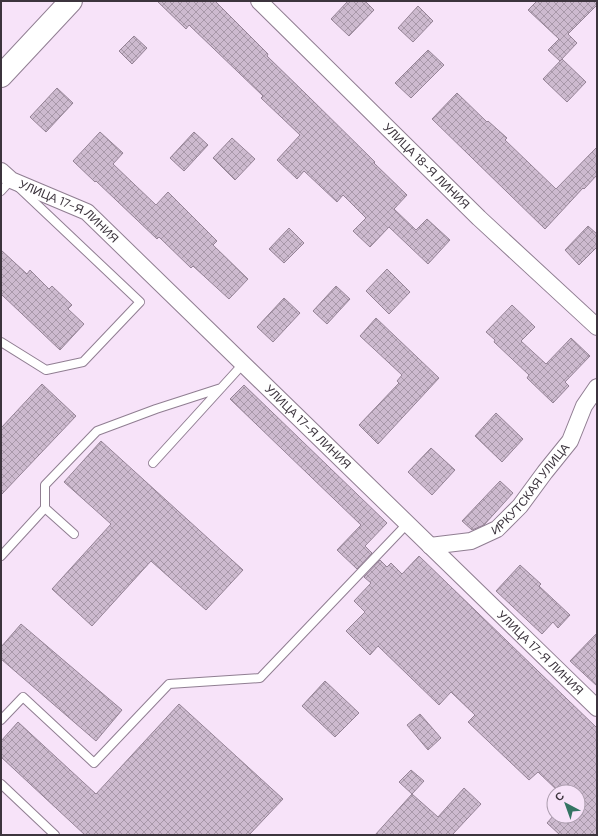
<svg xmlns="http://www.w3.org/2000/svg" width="598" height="836" font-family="'DM Sans',sans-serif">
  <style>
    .building { fill: url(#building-cross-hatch); stroke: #958396 }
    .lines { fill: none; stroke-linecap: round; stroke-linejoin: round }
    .service-casing { stroke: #907e92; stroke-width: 10 }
    .minor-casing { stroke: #907e92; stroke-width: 18 }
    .secondary-casing { stroke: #907e92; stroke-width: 24 }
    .service { stroke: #fff; stroke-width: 8 }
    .minor { stroke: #fff; stroke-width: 16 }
    .secondary { stroke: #fff; stroke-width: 22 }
    .labels { text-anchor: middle; stroke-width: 3; stroke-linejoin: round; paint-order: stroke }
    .street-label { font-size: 12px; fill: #3c343d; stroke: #f7e3f9 }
  </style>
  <defs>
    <pattern id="building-cross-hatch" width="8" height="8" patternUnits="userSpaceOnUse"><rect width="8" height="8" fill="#cdbacf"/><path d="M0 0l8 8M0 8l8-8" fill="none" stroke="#a898a9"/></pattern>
  </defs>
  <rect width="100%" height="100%" fill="#f7e3f9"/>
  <path class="building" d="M157,1H215L268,54L267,56L306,94L375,162L374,163L407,195L394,209L416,230L427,219L450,240L428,264L389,227L370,247L353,231L366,218L343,195L337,202L304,171L297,179L277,160L300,135L261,98L263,96L189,25L186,29Z
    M348,1H365L374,10L349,36L331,19Z
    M537,1H597V5L568,34L577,43L560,61L548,50L559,39L528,10Z
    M418,6L433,21L413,42L398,28Z
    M134,36L147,48L132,64L119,51Z
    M428,50L444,65L411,98L395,83Z
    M562,59L586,82L567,102L543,79Z
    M57,88L73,103L46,132L30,117Z
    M457,93L487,122L488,121L507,138L505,140L556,189L597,147V175L584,189L583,188L545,229L432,119Z
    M100,132L123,153L113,164L156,205L168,192L217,241L213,245L248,279L229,299L193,266L191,268L159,237L157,239L96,181L95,182L73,161Z
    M194,132L208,145L184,171L170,158Z
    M232,138L255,159L235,180L213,158Z
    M588,226L597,234V247L579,265L565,250Z
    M289,228L304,243L284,263L269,249Z
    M1,250L27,274L30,270L49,289L52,286L72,305L68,309L84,324L60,350L1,294Z
    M387,269L410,292L389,314L366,291Z
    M336,286L350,299L327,324L313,311Z
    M284,298L300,313L273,342L257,327Z
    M512,305L535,327L521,341L546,364L571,338L590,356L565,382L569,386L553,403L527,378L529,375L494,342L495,340L486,332Z
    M376,318L439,378L378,444L359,425L399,383L397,381L402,375L360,336Z
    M42,384L76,416L1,495V428Z
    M244,385L387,523L365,546L372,553L357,569L337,550L361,525L230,399Z
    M496,413L523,439L502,462L475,436Z
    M101,441L243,570L206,610L151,561L92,626L52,589L111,524L64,482Z
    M431,448L455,470L432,495L408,472Z
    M500,481L513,493L484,525L472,530L462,521Z
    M419,556L597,728V835H560L547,823L554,815L578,816V792H559L538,772L529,780L468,722L475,715L451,692L439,705L378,646L370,655L346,631L365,612L354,601L371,583L364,577L380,560L387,567L391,563L402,574Z
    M520,565L541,584L539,586L570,615L558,628L553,622L542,634L496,591Z
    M21,624L122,710L96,741L1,659V647Z
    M597,633V686L570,661Z
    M325,681L359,713L335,737L302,706Z
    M179,704L283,799L249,835H85L1,757V741L18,722L96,794Z
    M420,714L441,738L428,750L407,725Z
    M411,770L424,781L412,794L399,782Z
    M464,788L481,804L452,835H375L412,794L438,817Z"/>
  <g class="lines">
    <g class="service-casing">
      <path id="service" d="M1,191L11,180L140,302L83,362L46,370L1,342
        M153,463L243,364
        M45,508V485L97,431L156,409L221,388
        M1,556L45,508L74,534
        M1,720L23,697L94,763L169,684L260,678L407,524
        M1,784L55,835"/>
    </g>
    <g class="minor-casing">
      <g id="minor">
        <path id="s1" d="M259,1L479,218L597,327"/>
        <path id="s2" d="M1,171L11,180L87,212L597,708"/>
        <path id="s3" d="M430,546L471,541L497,529L520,506L545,472L570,441L584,406L597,387"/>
      </g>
    </g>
    <g class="secondary-casing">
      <path id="secondary" d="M1,76L71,1"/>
    </g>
    <use href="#service" class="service"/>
    <use href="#minor" class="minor"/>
    <use href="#secondary" class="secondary"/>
  </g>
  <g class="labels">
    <g class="street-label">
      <text dy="4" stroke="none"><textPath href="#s1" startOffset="235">УЛИЦА 18-Я ЛИНИЯ</textPath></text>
      <text dy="4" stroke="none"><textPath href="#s2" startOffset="80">УЛИЦА 17-Я ЛИНИЯ</textPath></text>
      <text dy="4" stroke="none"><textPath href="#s2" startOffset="404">УЛИЦА 17-Я ЛИНИЯ</textPath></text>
      <text dy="4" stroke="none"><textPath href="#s3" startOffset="122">ИРКУТСКАЯ УЛИЦА</textPath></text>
      <text dy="4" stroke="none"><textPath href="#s2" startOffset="728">УЛИЦА 17-Я ЛИНИЯ</textPath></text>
    </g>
  </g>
  <rect width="598" height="836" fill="none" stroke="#3c343d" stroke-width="4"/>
  <g transform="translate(566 804) rotate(319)"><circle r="19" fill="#f7e3f9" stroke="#ac9dae"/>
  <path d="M0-3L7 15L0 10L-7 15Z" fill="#347463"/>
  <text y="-6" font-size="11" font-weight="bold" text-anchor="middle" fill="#3c343d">С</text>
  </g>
</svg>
